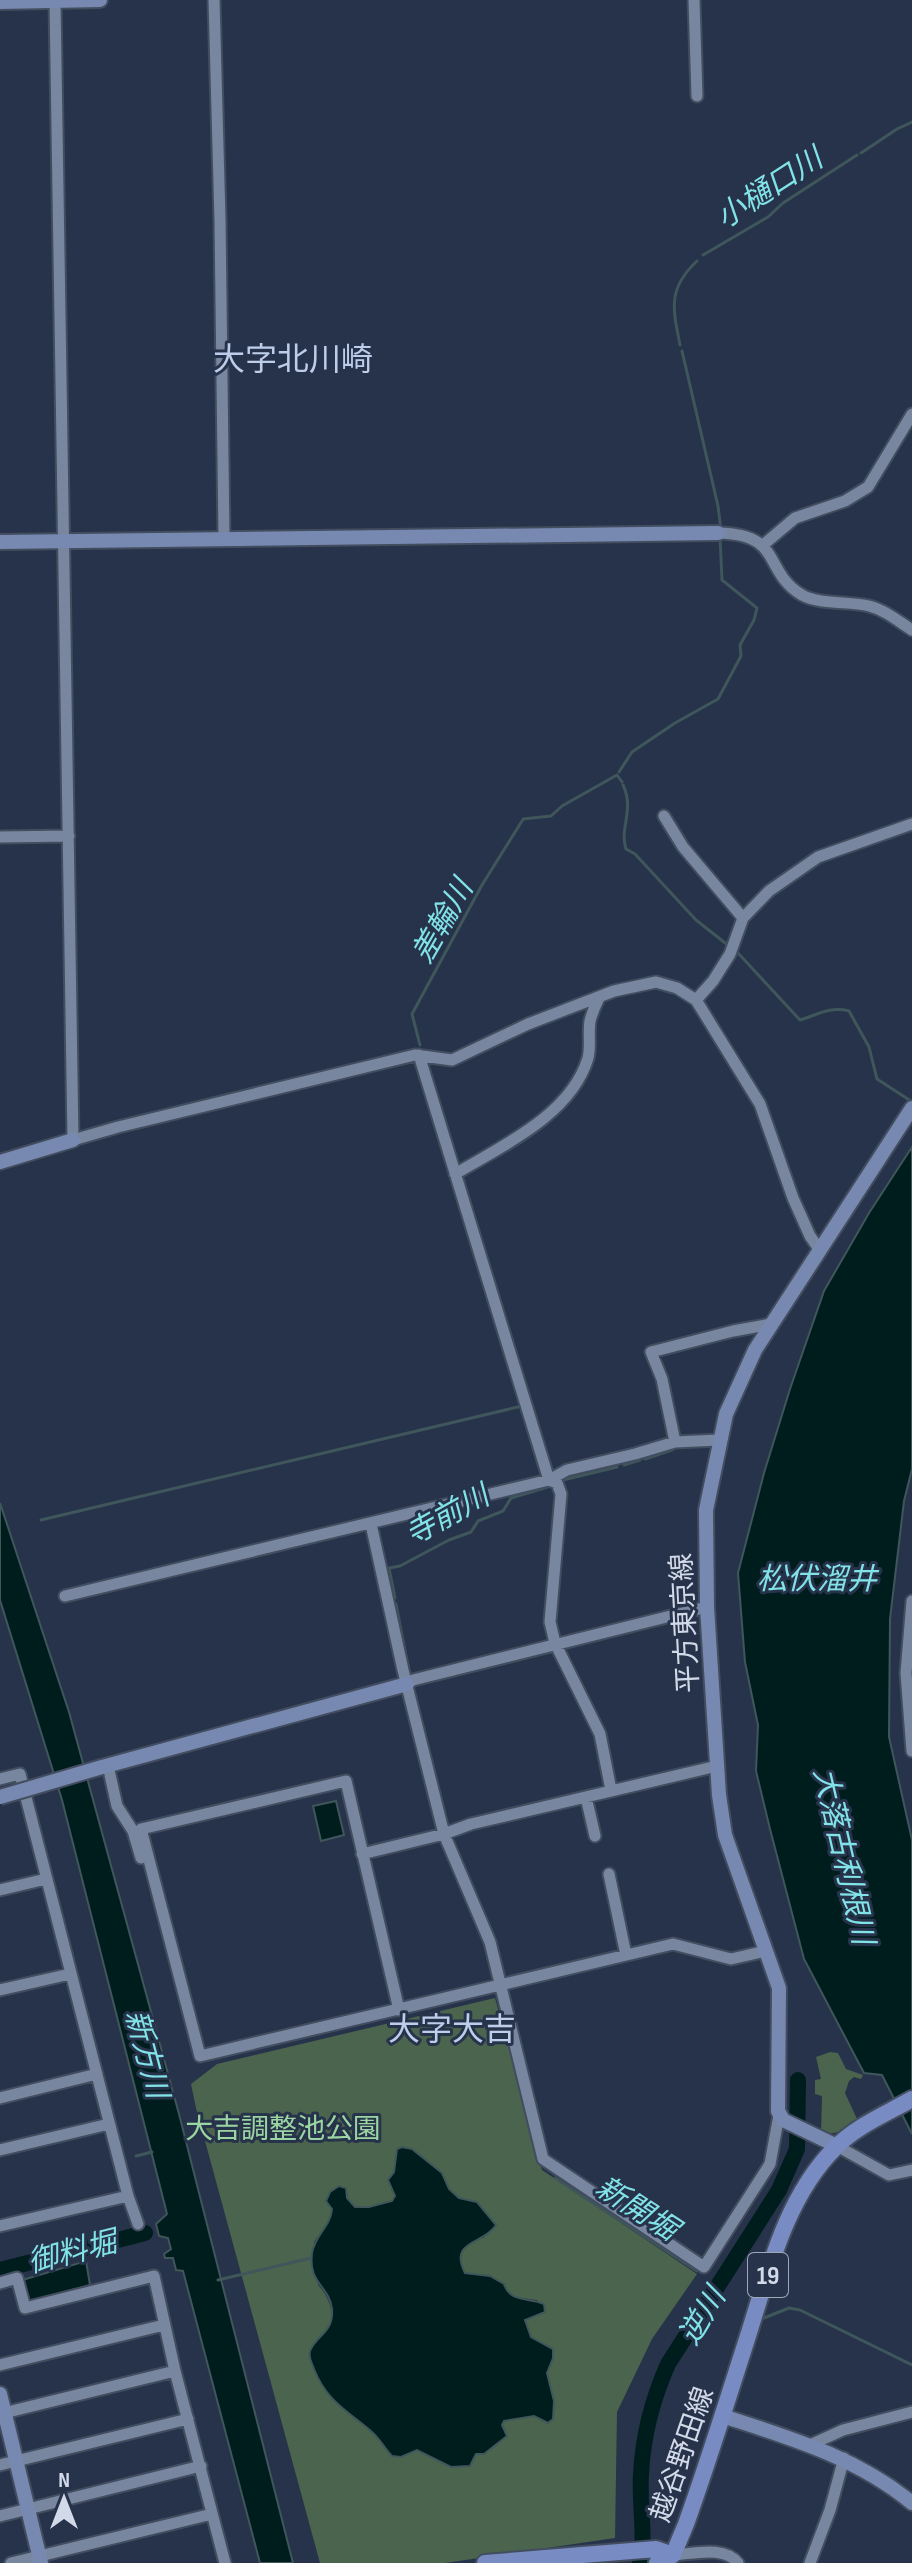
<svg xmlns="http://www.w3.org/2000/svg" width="912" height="2563" font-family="'Sofia Sans Condensed','Noto Sans JP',sans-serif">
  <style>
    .green { fill: #4b644e; fill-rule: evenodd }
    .water { fill: #001d1e; stroke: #3f565b; stroke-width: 2 }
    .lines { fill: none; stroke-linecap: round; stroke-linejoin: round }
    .stream { stroke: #3f565b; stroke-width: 3 }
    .river { stroke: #001d1e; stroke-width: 16 }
    .street-casing { stroke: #424d5f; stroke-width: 15 }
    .secondary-casing { stroke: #424d5f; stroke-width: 18 }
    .primary-casing { stroke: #424d5f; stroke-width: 20 }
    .street { stroke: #7886a0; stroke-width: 11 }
    .secondary { stroke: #7889b1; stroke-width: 14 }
    .primary { stroke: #788bc3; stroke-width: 16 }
    .secondary-bridge-casing { stroke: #424d5f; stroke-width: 18; stroke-linecap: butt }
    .secondary-bridge { stroke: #7889b1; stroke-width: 14 }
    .labels { text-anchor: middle; stroke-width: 6; stroke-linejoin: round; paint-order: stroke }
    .shield { fill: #27334a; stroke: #9fa8b9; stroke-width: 2 }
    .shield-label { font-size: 26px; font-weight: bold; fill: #d2dae9 }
    .street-label { font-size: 28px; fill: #d2dae9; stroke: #27334a }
    .park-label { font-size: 28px; fill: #9bd5a2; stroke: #27334a }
    .water-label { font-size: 30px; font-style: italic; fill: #81e3e7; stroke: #27334a }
    .quarter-label { font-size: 32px; fill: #becdea; stroke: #27334a }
  </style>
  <rect width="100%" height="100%" fill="#27334a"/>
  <path class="green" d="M495,1998L542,2170L697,2274L652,2339L617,2412L615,2538L445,2563H320L196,2108L191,2084L217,2064ZM397,2149H412L442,2173L449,2189L459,2198L477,2202L485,2237C467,2244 454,2252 465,2273L491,2276L514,2297L537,2300L545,2312L525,2319C527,2337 541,2346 553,2358L547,2373L554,2401L544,2422L534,2416L504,2421C498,2436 494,2455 476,2453L470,2466L451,2467L417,2450L401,2457C384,2448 385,2446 373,2433C353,2411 326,2400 315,2371C312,2365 309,2360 310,2353C312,2344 320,2342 325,2335C338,2320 330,2297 318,2285L314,2242L331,2218L332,2209L347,2198L355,2207H369L392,2201L395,2196L391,2189Z
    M830,2052L838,2053L846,2069L863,2075L861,2079L854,2077L849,2081L845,2093L858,2121C847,2130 835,2136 821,2132L822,2096L815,2094V2080L821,2079L816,2057Z"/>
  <path class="water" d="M912,1147V1469L904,1501L890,1619L889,1737L912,1840V2134L882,2075L864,2073L804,1959L770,1829L756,1771L758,1725L745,1662L738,1573L764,1473L790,1389L824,1291L869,1213Z
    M0,1503L69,1712L179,2114L293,2563H260L183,2271L176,2270L173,2258H165L164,2254L171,2249L168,2238L159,2236L156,2224L167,2214L62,1800L0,1600Z
    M336,1801L344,1835L321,1841L313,1806Z
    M402,2147L412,2149L442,2173L449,2189L459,2198L477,2202L496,2225C484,2245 448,2240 465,2273L490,2276L504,2284C510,2303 529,2297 544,2304L545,2312L525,2320L531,2337L553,2349V2358L547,2373L554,2401L553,2419L548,2423L534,2416L504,2421L502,2425L507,2436L484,2454H476L470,2466L451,2467L417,2450L401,2457L392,2456C385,2449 380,2439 372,2432C348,2411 327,2402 314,2369C312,2363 308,2358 310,2351C316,2335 334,2333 332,2309C329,2285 308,2284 312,2253C315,2235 331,2226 332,2209L326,2201L330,2192L339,2186L346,2188L347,2198L355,2207H369L392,2201L395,2196L388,2180L394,2172L397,2149Z
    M86,2261L90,2285L24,2303L19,2281Z"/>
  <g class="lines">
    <path class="stream" d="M861,153L897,129L912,122
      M703,255L768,217L783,203L857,155
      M680,345C673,309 667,289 697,261
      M682,351L718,506L721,530
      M619,772L632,752L675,723L718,699L741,656L740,645L754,620L757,608L722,580L720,537
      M623,785C635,810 619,828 626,849L635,854L696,920L729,946
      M523,819L551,816L562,806L617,775L622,782
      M738,953L800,1020C817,1015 830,1006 849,1011L869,1047L877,1079L911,1101
      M420,1045L412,1014L482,885L522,821
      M645,1459L672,1450
      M624,1465L640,1460
      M563,1480L617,1467
      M41,1520L522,1406
      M395,1598L389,1568L400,1566L449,1540L471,1532L478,1521L503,1511L511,1498L551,1486
      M396,1604L410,1677
      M136,2156L152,2152
      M555,2178L697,2271
      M218,2280L311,2258
      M764,2318L789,2308L800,2310L912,2365"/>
    <path class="river" d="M0,2270L145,2233
      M640,2563C646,2534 639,2503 641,2474C643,2435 652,2400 668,2364L779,2190L797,2149L798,2080"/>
    <g class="street-casing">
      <path id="street" d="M214,0L220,220L224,539
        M694,0L697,96
        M55,1L73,1140L118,1127L415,1055L452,1060L528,1024L614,991L656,982L677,988L696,1000L760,1104L793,1198L810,1236L819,1249
        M718,533C784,534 762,571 802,595C820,605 849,601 869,606C885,610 898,621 912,630
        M763,545L795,518L845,501L868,487L912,414
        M664,816L683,847L743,918
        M0,837L69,836
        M696,1000L713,981L730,954L743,918L769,891L818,857L912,824
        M419,1055L549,1480L557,1483L561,1494L550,1622L555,1643L600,1734L611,1790
        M455,1174C502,1146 571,1115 588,1058C591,1047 588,1033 590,1021C592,1013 595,1006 599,998
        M675,1442L662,1379L651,1352L733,1331L771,1324
        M371,1524L403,1670L444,1834L490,1942L543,2159L704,2267L770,2164L779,2115
        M65,1596L549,1480L567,1470L635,1454L675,1442L719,1440
        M912,1601L906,1673L912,1751
        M407,1684L413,1680L707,1607
        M108,1766L117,1806L133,1831L141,1858
        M0,1779L20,1774L128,2196L138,2224
        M586,1797L595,1836
        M362,1854L444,1834L471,1824L717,1766
        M609,1874L626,1955
        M0,1890L46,1879
        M0,1990L70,1974
        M399,2010L346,1781L141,1829L200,2056L673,1944L731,1959L766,1951
        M0,2098L97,2074
        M837,2146L889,2175L912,2170
        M0,2150L109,2124
        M0,2226L128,2196
        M0,2283L17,2278L25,2308L154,2276L175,2371L225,2563
        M0,2365L164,2325
        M0,2414L175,2371
        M810,2445L843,2430L912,2412
        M0,2465L188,2419
        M0,2516L201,2466
        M673,2555C693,2554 724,2545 738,2563
        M11,2563L212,2514
        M810,2563L830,2510L844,2458"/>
    </g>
    <g class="secondary-casing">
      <path id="secondary" d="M0,2L100,0
        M0,542L718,533
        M0,1162L73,1140
        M102,1767L407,1684
        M837,2146L783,2120L778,2111L779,1988L725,1835L719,1795L707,1607L706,1510L726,1414L755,1350L912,1108
        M0,2394L41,2563
        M723,2416C790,2438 856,2457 912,2503"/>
    </g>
    <g class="primary-casing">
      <path id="primary" d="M485,2563L656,2549L673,2555
        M657,2563L673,2555L686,2524C708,2463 727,2401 747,2339C768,2274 785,2198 835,2148C856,2126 886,2114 912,2099"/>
    </g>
    <use href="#street" class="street"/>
    <use href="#secondary" class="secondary"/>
    <use href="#primary" class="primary"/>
    <g class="secondary-bridge-casing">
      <path id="secondary-bridge" d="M0,1797L102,1767"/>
    </g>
    <use href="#secondary-bridge" class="secondary-bridge"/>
  </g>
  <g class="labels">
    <rect class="shield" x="748" y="2253" width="40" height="44" rx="6"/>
    <g class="shield-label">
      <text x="768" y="2284">19</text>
    </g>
    <g class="street-label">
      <text transform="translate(684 1623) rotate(-93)" y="10">平方東京線</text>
      <text transform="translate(681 2454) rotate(-71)" y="10">越谷野田線</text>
    </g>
    <g class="park-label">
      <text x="283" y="2138">大吉調整池公園</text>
    </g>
    <g class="water-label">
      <text transform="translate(769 188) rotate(-33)" y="10">小樋口川</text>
      <text transform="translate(442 921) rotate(-60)" y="10">差輪川</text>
      <text transform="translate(447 1515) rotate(-29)" y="10">寺前川</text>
      <text x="817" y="1589">松伏溜井</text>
      <text transform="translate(844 1856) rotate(77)" y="10">大落古利根川</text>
      <text transform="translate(147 2054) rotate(75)" y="10">新方川</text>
      <text transform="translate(637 2208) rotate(33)" y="10">新開堀</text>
      <text transform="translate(72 2252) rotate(-14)" y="10">御料堀</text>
      <text transform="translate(702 2316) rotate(-59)" y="10">逆川</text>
    </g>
    <g class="quarter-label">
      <text x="293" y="370">大字北川崎</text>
      <text x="452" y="2040">大字大吉</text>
    </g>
  </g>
  <g transform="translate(64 2499)" stroke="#27334a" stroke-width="6" paint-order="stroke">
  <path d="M0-6L14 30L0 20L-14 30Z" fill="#d2dae9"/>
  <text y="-12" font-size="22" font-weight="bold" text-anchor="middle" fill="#d2dae9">N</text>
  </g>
</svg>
